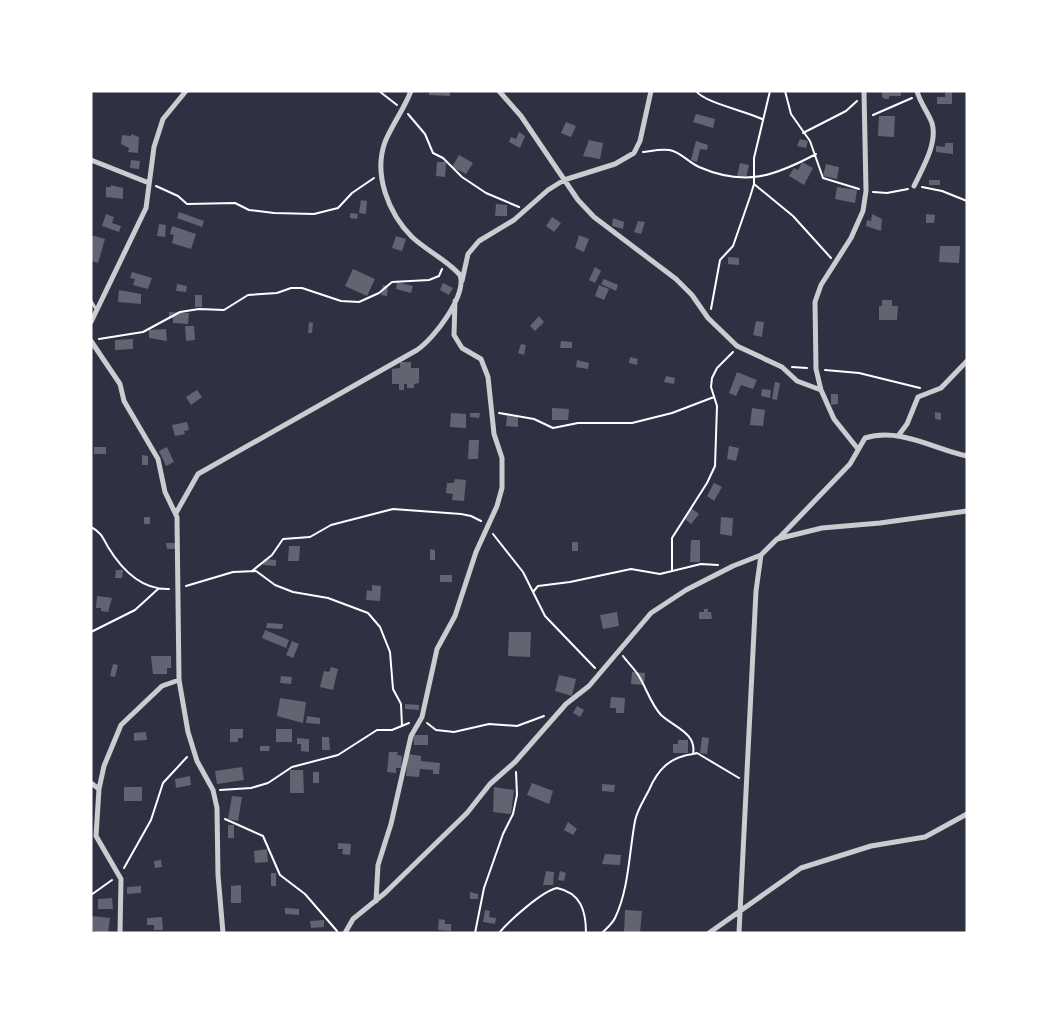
<svg xmlns="http://www.w3.org/2000/svg" width="1058" height="1024" font-family="Lato,sans-serif">
  <style>
    .building { fill: #626471 }
    .lines { fill: none; stroke-linecap: round; stroke-linejoin: round }
    .path { stroke: #fff; stroke-width: 2 }
    .service { stroke: #caccd0; stroke-width: 3 }
    .minor { stroke: #caccd0; stroke-width: 5 }
  </style>
  <rect width="100%" height="100%" fill="#2d3142"/>
  <path class="building" d="M429,91H450V96L429,95Z
    M882,91H901V96H889V99H885L882,97Z
    M945,91H952V104H937V97H945Z
    M696,114L715,119L713,128L693,122Z
    M879,116H895L894,137L878,136Z
    M566,122L576,126L571,137L561,133Z
    M519,132L525,136L520,148L509,142L511,137L516,139Z
    M131,134L139,137L138,153L128,152L129,148L121,144L122,135L131,136Z
    M800,139L808,141L806,148L797,146Z
    M589,140L603,143L600,159L583,156Z
    M696,141L708,145L707,150L700,149L697,162L691,160Z
    M945,143H953V154L936,152V146L945,147Z
    M459,155L473,163L466,174L452,167Z
    M131,160L140,161L139,169L130,168Z
    M437,162H446L445,177L436,176Z
    M802,162L813,168L804,185L789,176L794,168L798,170Z
    M740,163L749,165L746,178L737,176Z
    M826,164L839,167L837,179L823,176Z
    M929,180H940V185H929Z
    M111,185L123,188V199L106,197V187H111Z
    M837,187L857,190L855,203L835,199Z
    M361,200L367,201L366,214L359,213Z
    M496,204L507,205V216H495Z
    M179,212L204,221L202,227L177,218Z
    M350,213L358,214L357,219L350,218Z
    M106,214L114,217L112,223L121,226L119,232L102,226Z
    M872,214L882,219L881,231L866,226L867,220L871,221Z
    M926,214L935,215L934,223H926Z
    M552,217L561,223L554,232L546,226Z
    M613,218L624,222L623,229L612,226Z
    M638,221L645,222L641,234L634,232Z
    M159,224L166,225L165,237L157,236Z
    M172,226L196,234L191,249L172,243L174,235L170,234Z
    M91,235L105,239L98,263L91,261Z
    M579,235L589,239L584,252L575,248Z
    M396,236L406,239L402,251L392,248Z
    M940,246H960L959,263L939,262Z
    M728,257L739,258V265L728,264Z
    M595,267L601,271L595,283L589,280Z
    M353,269L375,279L367,296L345,286Z
    M132,272L152,278L148,289L133,285L135,279L130,278Z
    M604,279L618,285L616,291L601,284Z
    M397,282L413,286L411,293L396,289Z
    M443,283L453,288L449,295L440,290Z
    M177,284L187,286L186,292L176,291Z
    M383,285L388,286L387,296L381,295Z
    M599,285L609,289L604,300L595,296Z
    M119,290L141,294V304L118,302Z
    M195,295H202V307H195Z
    M882,300H892V306H898L897,320H879V306H882Z
    M169,312L189,313L188,324L173,323V318H169Z
    M539,316L544,322L535,331L530,326Z
    M756,321L764,322L762,337L753,335Z
    M309,322L313,323L312,333H308Z
    M185,326H194L195,340L186,341Z
    M166,329L167,341L149,338V330Z
    M133,339V349L115,350V340Z
    M561,341L572,342V348H560Z
    M521,344L526,345L524,355L518,353Z
    M630,357L638,359L637,365L629,363Z
    M577,360L589,363L588,369L576,367Z
    M400,362H411V368H419V383L414,384V388H407V384H404V390H399V384H392V369L400,368Z
    M737,372L757,380L753,389L741,385L736,396L729,393Z
    M666,376L675,378L674,384L664,382Z
    M775,382L780,383L777,400L772,399Z
    M762,389L771,390L770,398L761,396Z
    M197,390L202,397L191,405L186,397Z
    M831,394H838V404L831,405Z
    M552,408L569,409L568,420H552Z
    M752,408L765,410L763,426L750,425Z
    M935,412L941,413V420L935,419Z
    M451,413L466,414V428L450,427Z
    M470,413H480L479,418L470,417Z
    M507,416L518,417V427L506,426Z
    M187,422L189,430L184,431L185,434L175,436L172,425Z
    M469,440H479L478,459H468Z
    M729,446L739,448L736,461L727,459Z
    M94,447H106V454H94Z
    M167,447L174,462L166,466L159,451Z
    M142,455L148,456V465H142Z
    M455,479L466,480L464,501L452,500L453,494L446,493L447,483H454Z
    M714,483L722,487L714,501L707,496Z
    M691,508L699,514L691,524L684,518Z
    M144,517H150V524H144Z
    M721,517L733,518L732,536L720,534Z
    M691,540H700V562H690Z
    M572,542H578V551H572Z
    M166,543H175V549H167Z
    M289,546H300L299,561H288Z
    M430,549L435,550V560H430Z
    M264,559L276,560V566L263,565Z
    M116,570H123L122,578H115Z
    M440,575H452V582H440Z
    M372,585L381,586L380,601L366,600L367,590L372,591Z
    M97,596L112,598L108,612L101,611V608H96Z
    M704,609H708V612H711L712,619H699V612H704Z
    M617,612L619,626L603,629L600,615Z
    M267,623L283,624L282,629L266,628Z
    M265,630L289,640L286,648L262,638Z
    M509,632H531L530,657L508,656Z
    M292,641L299,644L293,658L286,655Z
    M151,656H171V668H167V674H153Z
    M113,664L118,665L115,677L110,676Z
    M331,667L338,669L333,690L320,687L324,671L329,672Z
    M632,672L645,673L644,685L631,684Z
    M559,675L576,679L572,696L555,691Z
    M281,676L292,677L291,684L280,683Z
    M611,697L625,698L624,713H616V708H610Z
    M280,698L306,702L303,723L277,716Z
    M405,704L419,705V710L405,709Z
    M577,706L584,710L580,717L573,713Z
    M307,716L320,718V724L306,723Z
    M230,729H243V738H238V742H230Z
    M276,729H292V742H276Z
    M146,732L147,740L134,741V733Z
    M413,735H428V745H414Z
    M322,737H329L330,750H322Z
    M702,737L709,738L707,754L700,753Z
    M297,738L309,739V752L301,751V744H297Z
    M678,740H688V753H673V744H678Z
    M260,746H270L269,751H260Z
    M389,752H398L397,755L402,756L401,768H396V773L387,772Z
    M408,754L421,756V761L440,763L439,774H433V770L420,769L419,777L406,776Z
    M242,767L244,780L217,784L215,771Z
    M290,770H303L304,793H290Z
    M313,772H319V783H313Z
    M190,776L191,785L176,788L175,779Z
    M532,783L553,791L549,804L527,795Z
    M602,784L615,785L614,792L602,791Z
    M124,787H142V801H124Z
    M494,787L514,790L511,814L493,812Z
    M232,796L242,797L238,821L228,819Z
    M568,822L577,829L573,835L564,830Z
    M228,825H234V838H228Z
    M338,843L351,844L350,855L342,854L343,849H338Z
    M267,849L268,862L255,863L254,851Z
    M605,854L621,855L620,865L602,864Z
    M161,860L162,867L155,868L154,861Z
    M546,871L554,872L553,885H543Z
    M560,871L566,873L564,881L558,880Z
    M271,873H276V886H271Z
    M241,885V903H231V886Z
    M141,886V893L127,894V887Z
    M470,892L478,894V899H470Z
    M112,898L113,909H98V899Z
    M285,908L299,909V915L285,914Z
    M485,910L490,911L489,917L496,918L495,924L483,922Z
    M625,910L642,911L640,933H624Z
    M91,916L110,918L108,933L91,931Z
    M162,917L163,930H154V925H147V918Z
    M439,919L445,920V924H451V931L438,930Z
    M324,920V927L311,928L310,921Z"/>
  <g class="lines">
    <path class="path" d="M379,91L397,105
      M696,91C705,103 746,111 762,119
      M785,91L791,114L810,141L823,178L859,189
      M408,114L425,134L433,153L443,158L462,177L486,193L519,207
      M873,115L912,98
      M803,133L846,111L857,101
      M643,152C652,151 665,148 673,151C682,154 690,163 699,167C745,187 775,176 816,154
      M754,184L793,216L831,258
      M156,186L178,196L187,204L235,203L249,210L274,213L314,214L338,208L352,193L374,178
      M922,187L942,191L967,201
      M873,192L887,193L908,189
      M711,309L720,260L733,246L750,197L754,184V158L770,91
      M99,339L143,332L180,312L199,309L224,310L248,295L277,293L291,288H302L341,301L359,302L379,293L392,282L429,280L439,276L442,269
      M792,367L807,368
      M825,370L859,373L920,388
      M499,413L534,419L553,428L578,423H632L672,413L714,397
      M91,527C101,532 103,538 108,547C122,570 141,590 169,589
      M493,534L523,572L545,616L595,668
      M252,571L272,555L283,539L310,537L331,525L393,509L461,514L471,516L481,521
      M672,571V538L707,483L715,466L717,406L711,387L712,378L717,368L733,352
      M186,586L233,572L256,571L275,585L293,592L328,598L368,613L380,627L390,652L393,689L401,704L402,726
      M533,592L538,586L570,582L631,569L660,574L701,564L718,565
      M91,632L135,610L158,589
      M623,656C628,663 636,670 640,678C647,690 651,704 661,715C674,727 697,733 693,754L697,753L739,778
      M427,723L436,730L454,732L489,724L517,726L544,716
      M220,790L251,788L268,783L292,767L338,755L377,730H392L409,723
      M225,819L263,836L280,875L305,894L337,931
      M124,868L151,820L163,783L187,757
      M91,895L112,880
      M475,933L484,888L503,834L513,814L517,795L516,772
      M499,933C509,921 542,891 557,888C581,893 586,911 586,933
      M602,933C607,928 612,924 615,918C629,889 629,853 635,821C637,810 644,800 649,790C658,769 670,757 693,754"/>
    <path class="service" d="M91,301L96,309"/>
    <path class="minor" d="M499,91L521,116L578,200L594,217L676,279L692,295L708,318L737,346L782,367L797,381L821,390L834,419L858,449
      M91,160L149,183
      M914,186C922,169 938,143 932,123C928,112 920,103 917,91
      M462,281L468,254L479,241L514,220L548,190L564,180L615,164L634,153L640,141L651,91
      M91,322L146,208L154,147L163,119L186,91
      M91,341L120,384L124,401L158,459L165,492L177,517L179,680L188,732L197,761L213,790L217,808L218,875L223,933
      M821,390L816,369L815,302L821,285L851,238L863,211L866,191L864,91
      M898,436L907,424L918,397L941,388L967,361
      M176,513L198,474L417,350C434,339 467,295 460,275C447,260 427,251 412,237C389,214 373,175 385,142C392,125 404,109 411,91
      M778,539L850,464L865,438C899,427 934,449 967,456
      M91,783L99,789L96,836L121,879L120,933
      M99,789L104,766L121,725L162,686L179,680
      M376,901L378,865L391,824L411,736L422,717L437,649L455,616L476,552L497,506L502,488V458L494,434L488,377L481,359L462,348L454,335L455,301
      M345,933L353,919L385,893L467,813L490,784L515,762L566,704L589,686L651,613L686,590L733,566L761,555
      M709,933L801,868L871,846L925,837L967,814
      M739,933L756,591L761,555L777,539L822,528L880,523L967,511"/>
  </g>
  <rect width="1058" height="1024" fill="none" stroke="#ffffff" stroke-width="185"/>
</svg>
